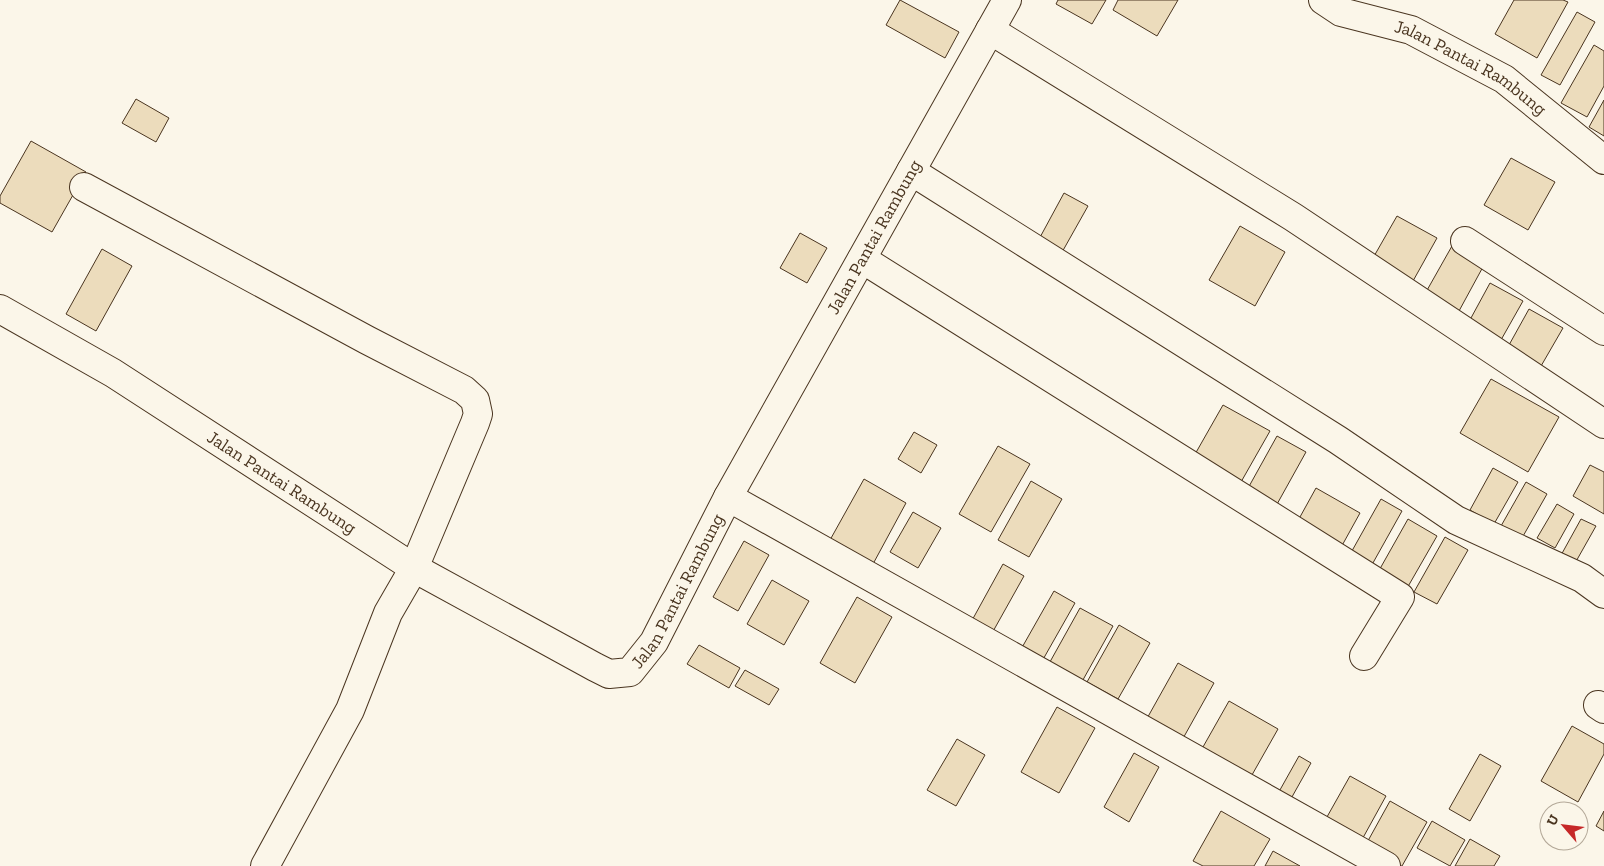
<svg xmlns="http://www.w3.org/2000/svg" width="1604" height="866" font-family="'Zilla Slab',serif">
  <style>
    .building { fill: #ecdcbc; stroke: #4a3520 }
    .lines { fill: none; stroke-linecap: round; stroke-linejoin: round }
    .minor-casing { stroke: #4a3520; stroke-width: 30 }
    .minor { stroke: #fbf6e9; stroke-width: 28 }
    .labels { text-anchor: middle; stroke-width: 4; stroke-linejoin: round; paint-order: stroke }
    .street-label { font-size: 18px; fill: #4a3520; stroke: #fbf6e9 }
  </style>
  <rect width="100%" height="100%" fill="#fbf6e9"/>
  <path class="building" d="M900,0L959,32L945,58L886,25Z
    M1058,0H1106L1092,24L1056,4Z
    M1118,0H1178L1157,36L1113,10Z
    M1514,0H1563L1568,2L1537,58L1495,34Z
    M1577,12L1595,22L1560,85L1541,75Z
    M1594,45L1604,51V86L1587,117L1561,103Z
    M136,99L169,118L156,142L122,123Z
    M1604,100V136L1589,127Z
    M31,141L86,172L52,232L0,203V196Z
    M1511,158L1555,182L1528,230L1484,205Z
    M1064,193L1088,206L1061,254L1038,241Z
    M1397,216L1437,238L1413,281L1373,258Z
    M1240,226L1285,252L1255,306L1209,280Z
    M800,233L827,248L807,283L780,268Z
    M1452,246L1484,265L1459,311L1426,292Z
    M102,249L132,266L96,331L66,314Z
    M1490,283L1523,301L1497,347L1465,329Z
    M1529,309L1563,328L1537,373L1504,354Z
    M1491,379L1559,417L1528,472L1460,433Z
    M1223,405L1270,431L1241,482L1194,456Z
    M914,432L937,445L921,473L898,459Z
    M1277,436L1306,452L1276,506L1247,490Z
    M998,446L1030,464L991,532L959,514Z
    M1590,465L1604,472V514L1573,496Z
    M1493,468L1518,482L1494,524L1470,510Z
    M864,479L906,503L873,564L830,540Z
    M1031,481L1062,499L1029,557L998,540Z
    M1526,482L1547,494L1522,538L1501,526Z
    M1316,488L1360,513L1339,551L1295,526Z
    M1381,499L1402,511L1369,570L1348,558Z
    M1557,504L1574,514L1555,548L1537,538Z
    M913,512L941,528L918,568L890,552Z
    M1408,519L1437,536L1406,590L1377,574Z
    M1581,519L1596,526L1574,565L1560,557Z
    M1445,537L1468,550L1437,604L1414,592Z
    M744,541L769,555L738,611L713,597Z
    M1003,564L1024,576L991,635L970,624Z
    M772,580L809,601L784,645L747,624Z
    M1054,591L1075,603L1041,663L1020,651Z
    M857,597L892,617L855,683L820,663Z
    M1080,608L1113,626L1079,687L1046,669Z
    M1119,625L1150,643L1118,699L1087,682Z
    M699,645L740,668L729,688L687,664Z
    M1178,663L1214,683L1181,742L1145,722Z
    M745,670L779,689L769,705L735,686Z
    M1229,701L1278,729L1248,782L1199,754Z
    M1057,707L1095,728L1059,793L1021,772Z
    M1572,726L1604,744V754L1578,802L1541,781Z
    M957,739L985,755L956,806L927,790Z
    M1134,753L1159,767L1129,822L1104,807Z
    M1480,754L1501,766L1470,821L1449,809Z
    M1299,756L1311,763L1288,804L1276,797Z
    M1350,776L1386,796L1359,845L1323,824Z
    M1390,801L1427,822L1402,866H1397L1364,848Z
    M1221,811L1270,839L1254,866H1203L1193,861Z
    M1604,811V831L1596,826Z
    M1432,821L1465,840L1450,866L1417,848Z
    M1470,839L1500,856L1494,866H1455Z
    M1273,851L1300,866H1265Z"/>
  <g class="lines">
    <g class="minor-casing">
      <g id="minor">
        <path id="s1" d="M1323,0L1341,12L1411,30L1504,79L1604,160"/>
        <path d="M990,30L1293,217L1604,424"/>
        <path d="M911,171L1338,440L1456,520L1582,578L1604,594"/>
        <path d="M84,187L367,340L464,390L475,400L478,414L475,423L414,568L388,613L350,710L265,866"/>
        <path d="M1465,241L1604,331"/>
        <path d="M862,259L1400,597L1364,656"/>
        <path id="s2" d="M0,309L113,373L414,568L595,667L609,674L630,672L654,642L728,497L1007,0"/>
        <path d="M728,497L1386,866"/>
        <path d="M1598,705L1604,709"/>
      </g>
    </g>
    <use href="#minor" class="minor"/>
  </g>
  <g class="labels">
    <g class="street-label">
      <text dy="6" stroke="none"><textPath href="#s1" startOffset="164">Jalan Pantai Rambung</textPath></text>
      <text dy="6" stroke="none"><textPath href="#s2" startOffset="1231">Jalan Pantai Rambung</textPath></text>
      <text dy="6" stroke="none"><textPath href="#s2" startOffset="331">Jalan Pantai Rambung</textPath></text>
      <text dy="6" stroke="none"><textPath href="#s2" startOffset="826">Jalan Pantai Rambung</textPath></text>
    </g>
  </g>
  <g transform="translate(1564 826) rotate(298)"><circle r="24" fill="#fbf6e9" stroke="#b4a999"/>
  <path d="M0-4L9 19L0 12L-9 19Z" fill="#c62828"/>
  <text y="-8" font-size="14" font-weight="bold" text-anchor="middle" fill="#4a3520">U</text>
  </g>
</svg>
